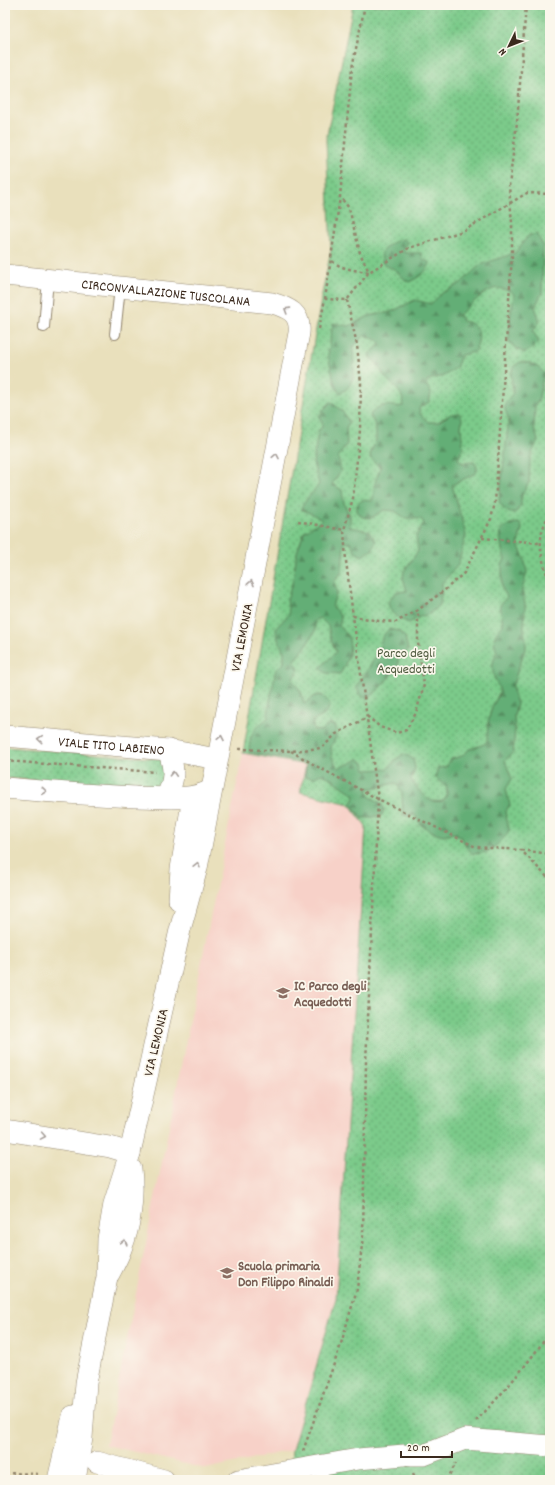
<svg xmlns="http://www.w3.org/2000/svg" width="555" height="1485" font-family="Dekko,sans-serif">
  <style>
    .built { fill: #f7d1c8 }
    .grass { fill: url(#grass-dots); stroke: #5b7a54 }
    .forest { fill: url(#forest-firs); stroke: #506c4a }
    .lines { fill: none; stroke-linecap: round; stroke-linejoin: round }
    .lane-casing { stroke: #92856d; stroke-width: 12 }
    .street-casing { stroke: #92856d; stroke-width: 22 }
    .path { stroke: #92856d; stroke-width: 2.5; stroke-dasharray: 3 3; stroke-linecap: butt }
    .lane { stroke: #fff; stroke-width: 10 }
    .street { stroke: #fff; stroke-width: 21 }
    .oneway { stroke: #a79f9a }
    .labels { text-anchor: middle; stroke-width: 3.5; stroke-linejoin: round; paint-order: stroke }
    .street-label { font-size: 14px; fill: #3b2a1e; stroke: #fbf7ec }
    .park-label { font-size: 14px; fill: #4e5a3e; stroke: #fbf7ec }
    .education-label { font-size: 14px; font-weight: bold; fill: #785e54; stroke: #fbf7ec; text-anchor: start }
  </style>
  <defs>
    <pattern id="grass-dots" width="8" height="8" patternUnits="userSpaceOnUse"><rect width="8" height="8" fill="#7bca8a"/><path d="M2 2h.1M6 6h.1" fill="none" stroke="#66a470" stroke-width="1.8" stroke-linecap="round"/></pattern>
    <pattern id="forest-firs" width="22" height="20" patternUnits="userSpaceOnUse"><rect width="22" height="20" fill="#64ae76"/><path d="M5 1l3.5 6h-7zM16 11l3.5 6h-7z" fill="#548e60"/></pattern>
  </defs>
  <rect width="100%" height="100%" fill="#fbf7ec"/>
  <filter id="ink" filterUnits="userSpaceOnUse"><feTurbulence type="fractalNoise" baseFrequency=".025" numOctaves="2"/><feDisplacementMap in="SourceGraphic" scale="8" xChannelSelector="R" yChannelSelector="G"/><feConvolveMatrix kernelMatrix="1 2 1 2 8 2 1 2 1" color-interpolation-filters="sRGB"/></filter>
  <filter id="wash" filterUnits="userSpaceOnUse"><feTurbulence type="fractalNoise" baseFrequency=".012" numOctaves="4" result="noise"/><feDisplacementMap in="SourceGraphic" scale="16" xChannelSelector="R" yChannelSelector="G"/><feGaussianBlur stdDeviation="0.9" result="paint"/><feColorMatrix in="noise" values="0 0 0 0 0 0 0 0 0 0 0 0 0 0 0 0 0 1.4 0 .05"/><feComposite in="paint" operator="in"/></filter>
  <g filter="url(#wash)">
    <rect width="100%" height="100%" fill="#e9e0bc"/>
    <path class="built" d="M243,753L306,765L301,792L349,804L366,826L336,1298L292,1450L206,1469L106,1445Z"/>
    <path class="grass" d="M353,5H550V1480H289L292,1450L336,1298L366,826L349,804L300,792L306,765L243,753L322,294L331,250L326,140Z
      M5,747L161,759L166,761L160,789L5,778Z"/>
    <path class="forest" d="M536,234L543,245L542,293L535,307L540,321L533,331L539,342L533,348L525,353L515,348L509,342L510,318L514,295L512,292C507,290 499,287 493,289C483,292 467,308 459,315L462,321C464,322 469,322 472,324C482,331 479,343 474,352L461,355L456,368L444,376L428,380L426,384L431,393L429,402L419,408L420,414L428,422H438L451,414L459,413L462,418L461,428L463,448L458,459L462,463L474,462L477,467L476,473L452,485L466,535L458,565L442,583L440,605L429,614L419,617L409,623C398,618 390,615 388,602L396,592L407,591L403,578L404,571L418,551L416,536L424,523L421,519L405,518L395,511L384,510L371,518L362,517L357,511V505L362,500L372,501C375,494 373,490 375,484C376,477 379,475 380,467L371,459L370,455L376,440V427L370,415C378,403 388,405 400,407L403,404C403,389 391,386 384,375C378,367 378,363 370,358L369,354L380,345L379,341L365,335L353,347C353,364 358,386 340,393L335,386L328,355L333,323L349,326L369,316L391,312L415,300L431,304L442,293L461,283L480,265L515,253L528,236Z
      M404,239L407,242L403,250L406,253H421L423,259L430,263C428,271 417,279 409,282C401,278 400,273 394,269C390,267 385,267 383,262C381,259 382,255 381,252C389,244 394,241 404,239Z
      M520,362C531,362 537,365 544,373L538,401L535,405L534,429L538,440L530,458L529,482L521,497V505L516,512L510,513L504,509L499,502L509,419C502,405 504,404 513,393L511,374L513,367Z
      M331,402L342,411L349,422L346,428L347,444L338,457L341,471L332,484L342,490C343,499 344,508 350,514V527L369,531L376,541L372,550L362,556L355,552L351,542L344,543L342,572L334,582L337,592L332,606L341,617L339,626C341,629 345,632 347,635C354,646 346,665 340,674L326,673L320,668L336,652L331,640L328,626L320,618L315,620V631L304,649L294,660L299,670L292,679L301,692L304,704L315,696L322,695L330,703C328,715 322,717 312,721L314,730L322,731L329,724L336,726V737L331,747L332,758L338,768L351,763L358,759L364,763L366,770L387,769L391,766L395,760L404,754L413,759L415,768L411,780C421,792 425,804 443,801L447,795V788L435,777L438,768L446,767L451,759L462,756L468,750L487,743L488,723L491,710L500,691C493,674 489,669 497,652C493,639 493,635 503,625L500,605L507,597L502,588V565L505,559C501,549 500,540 501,529L510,524L519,523L522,527L518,544L524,558L527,572L522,590L525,604L524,628L526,646L512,687L517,704L514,716L515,730L513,752L505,761L512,779L506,789L510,805L505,812L509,829L507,835L497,845L487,852L473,854L466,847L461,836L453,833L443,835L433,832L421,825L415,815L407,816L403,815L402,792L396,783L367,789L370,797L381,803L384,809L382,815L369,818H362L351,804L354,800L355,795L329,777L321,774L313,778L305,776L307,763L249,752C250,733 253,730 268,718L269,706L276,669L284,663V652L277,637L276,628L289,614L287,600L293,580L297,552L304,532L322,520L314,515L301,509C304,501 314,492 319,484L313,463L318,432L323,425L319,417L323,410Z
      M389,629L399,631L405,637L408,650L405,655L398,660V667L374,694L367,699L360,695L356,686C365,676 372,663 378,651C383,640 379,639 389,629Z"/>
  </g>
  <g filter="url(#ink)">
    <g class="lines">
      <g class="lane-casing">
        <path id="lane" d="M44,327L48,279
          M115,334L120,287"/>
      </g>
      <g class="street-casing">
        <g id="street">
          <path id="s1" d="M5,275L272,303C289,308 301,313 299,333L197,868L180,930L130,1153L114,1204L108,1239L107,1277L86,1383L82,1438L75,1480"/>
          <path id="s2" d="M5,736L168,750L217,759"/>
          <path d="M5,788C49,792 92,795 136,797C161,797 189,802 211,790"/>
          <path d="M166,797C175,781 175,768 168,750"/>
          <path d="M179,900L181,869L193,797"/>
          <path d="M5,1130L110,1147L130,1153"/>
          <path d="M109,1274C113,1266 118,1258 121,1249C131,1225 134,1195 131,1169"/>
          <path d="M411,1455H424L465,1439L550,1446"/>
          <path d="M97,1462L164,1480"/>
          <path d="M58,1480L73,1416"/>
          <path d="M238,1480L358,1459L404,1455"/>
        </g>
      </g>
      <path class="path" d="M332,261C343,270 355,270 369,272L360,253L349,208L341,198
        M550,293L548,310L550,346
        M325,299L340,197L352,68L365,5
        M347,300L357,345L361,383L360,430L353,498L344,530L346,561L353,616
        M319,329L325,299L347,300L369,272L409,248L463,231L527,193L550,194
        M550,414L547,434L550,453
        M550,514C534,538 542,559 550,584
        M298,521L344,530
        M482,538L540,543
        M239,749L291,751L322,748L336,734L368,717L380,727L397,733L406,730L416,713L424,685L418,643V610
        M291,751L318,767L378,799L476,847L521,850L550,880
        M5,761L155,772
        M521,850L550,854
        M476,1421C503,1393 528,1364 550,1332
        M303,1451L340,1347L357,1289L363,1236L366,1062L378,799L353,616L379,621L396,622L418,610L446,589L464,573L491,519L495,503L512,256V223L509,186L517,122L526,5
        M5,1473L40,1474
        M413,1473L416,1480
        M447,1480L456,1463
        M549,1480L550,1474"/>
      <use href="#lane" class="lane"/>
      <use href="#street" class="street"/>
    </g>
    <defs><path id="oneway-chevron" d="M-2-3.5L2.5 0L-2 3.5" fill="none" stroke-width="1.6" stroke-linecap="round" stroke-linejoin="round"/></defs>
    <g class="oneway">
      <use href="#oneway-chevron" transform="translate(287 310) rotate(-148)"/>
      <use href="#oneway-chevron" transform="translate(276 456) rotate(-79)"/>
      <use href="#oneway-chevron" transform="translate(251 583) rotate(-79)"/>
      <use href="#oneway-chevron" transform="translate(221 738) rotate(-79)"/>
      <use href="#oneway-chevron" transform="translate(40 739) rotate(-175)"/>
      <use href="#oneway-chevron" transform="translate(173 774) rotate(-87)"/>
      <use href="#oneway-chevron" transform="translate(44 791) rotate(5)"/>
      <use href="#oneway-chevron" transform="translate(197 865) rotate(-77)"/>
      <use href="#oneway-chevron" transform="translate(43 1136) rotate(10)"/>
      <use href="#oneway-chevron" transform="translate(124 1242) rotate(-75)"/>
    </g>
  </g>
  <defs>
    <g id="school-bare" transform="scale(1.08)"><path d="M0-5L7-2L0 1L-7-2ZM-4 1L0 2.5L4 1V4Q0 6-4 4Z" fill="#8d6e63" stroke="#fbf7ec" stroke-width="2.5" paint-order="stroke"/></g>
  </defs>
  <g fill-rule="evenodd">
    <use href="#school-bare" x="283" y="993"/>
    <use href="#school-bare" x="227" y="1273"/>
  </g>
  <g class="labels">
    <g class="street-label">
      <text dy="5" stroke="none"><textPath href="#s1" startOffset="162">CIRCONVALLAZIONE TUSCOLANA</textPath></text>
      <text transform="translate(241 637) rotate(-79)" y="5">VIA LEMONIA</text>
      <text dy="5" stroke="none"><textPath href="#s2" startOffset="107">VIALE TITO LABIENO</textPath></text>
      <text transform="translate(155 1042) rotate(-77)" y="5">VIA LEMONIA</text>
    </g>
    <g class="park-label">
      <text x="406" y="657">Parco degli<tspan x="406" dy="16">Acquedotti</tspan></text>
    </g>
    <g class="education-label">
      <text x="294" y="990">IC Parco degli<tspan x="294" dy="16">Acquedotti</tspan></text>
      <text x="238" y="1270">Scuola primaria<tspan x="238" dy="16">Don Filippo Rinaldi</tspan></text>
    </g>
  </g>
  <rect width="555" height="1485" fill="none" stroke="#fbf7ec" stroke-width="20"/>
  <g transform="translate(509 46) rotate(227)" stroke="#fbf7ec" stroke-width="3" paint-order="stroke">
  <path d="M0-3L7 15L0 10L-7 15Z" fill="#3b2a1e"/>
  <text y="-6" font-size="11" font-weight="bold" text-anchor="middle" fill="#3b2a1e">N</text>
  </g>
  <path d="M401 1451v6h51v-6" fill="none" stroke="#3b2a1e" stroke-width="2"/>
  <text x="407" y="1451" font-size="12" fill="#3b2a1e" stroke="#fbf7ec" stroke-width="3" paint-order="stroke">20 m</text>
</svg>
